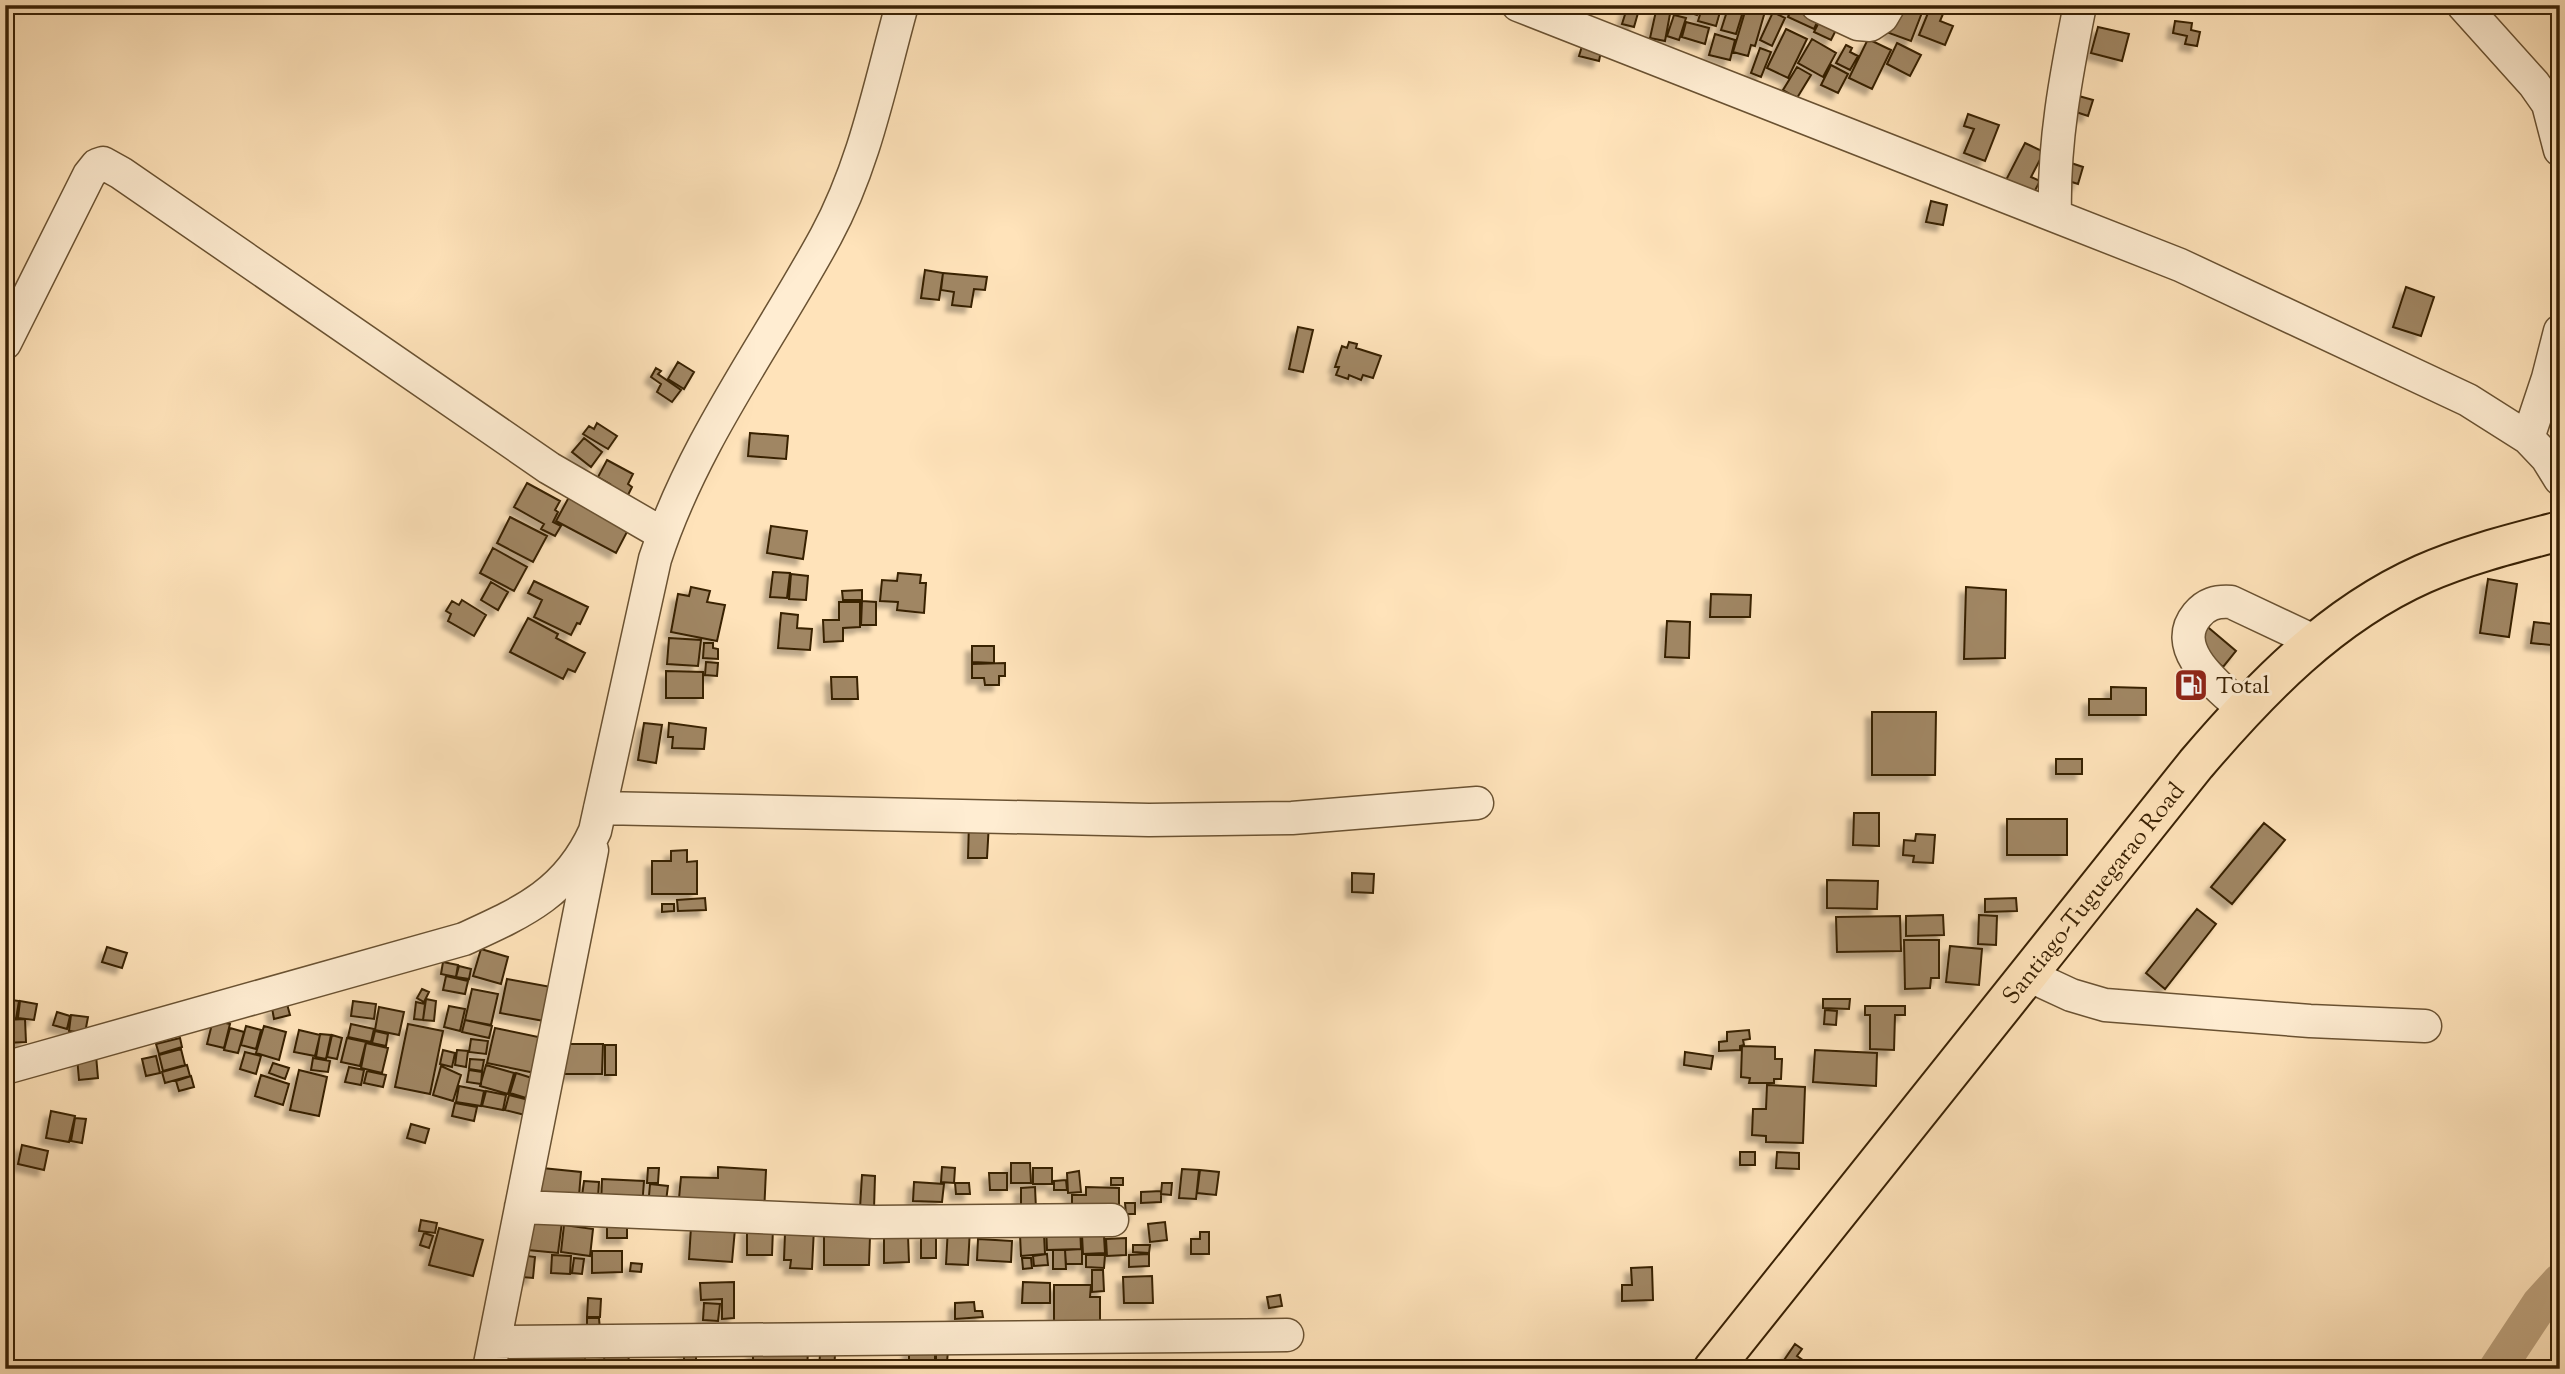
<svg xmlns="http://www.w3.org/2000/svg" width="2565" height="1374" font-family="'Sorts Mill Goudy',serif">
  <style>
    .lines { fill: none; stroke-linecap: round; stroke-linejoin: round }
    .river { stroke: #bca17c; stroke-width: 37 }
    .building { fill: #a08663; stroke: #392104; stroke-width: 2; filter: url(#shadow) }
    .minor-casing { stroke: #6a5232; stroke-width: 35 }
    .highway-casing { stroke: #392104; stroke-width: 42 }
    .minor { stroke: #ffedd2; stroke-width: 32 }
    .highway { stroke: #ffe3ba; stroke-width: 38 }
    .labels { text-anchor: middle; stroke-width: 6; stroke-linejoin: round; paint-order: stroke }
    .poi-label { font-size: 24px; fill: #392104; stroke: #ffedd2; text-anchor: start }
    .street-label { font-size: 24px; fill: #392104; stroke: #ffedd2 }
  </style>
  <defs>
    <filter id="shadow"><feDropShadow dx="-6" dy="6" stdDeviation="2" flood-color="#0004"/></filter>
  </defs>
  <rect width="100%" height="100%" fill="#ffe3ba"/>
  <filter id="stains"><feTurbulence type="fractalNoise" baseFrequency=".00286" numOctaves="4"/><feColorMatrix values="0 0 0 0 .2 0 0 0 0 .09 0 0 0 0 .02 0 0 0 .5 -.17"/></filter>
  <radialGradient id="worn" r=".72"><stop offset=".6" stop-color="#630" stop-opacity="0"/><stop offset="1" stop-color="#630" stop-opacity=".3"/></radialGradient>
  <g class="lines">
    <path class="river" d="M2497,1369L2540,1304L2560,1282"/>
  </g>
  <path class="building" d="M1628,5L1640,6L1634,27L1622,24Z
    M1676,5H1698L1700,6L1697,15L1675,8Z
    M1703,5H1722L1716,26L1698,21Z
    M1729,5H1745L1736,34L1721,30Z
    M1747,5L1766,8L1755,46L1751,45L1748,56L1733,52Z
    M1766,5H1791L1787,14Z
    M1793,5L1820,16L1814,29L1788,17Z
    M1899,5H1910L1923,10L1911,41L1889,33Z
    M1930,8L1943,14L1940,21L1953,26L1945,45L1919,35Z
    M1656,11L1670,14L1665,41L1650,38Z
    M1773,12L1785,18L1772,46L1760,40Z
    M1823,14L1840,22L1831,40L1814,32Z
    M1674,15L1686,18L1679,40L1667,36Z
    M2175,21L2192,23L2191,30L2200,32L2197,46L2185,44L2187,36L2173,33Z
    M1686,22L1709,28L1705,44L1682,37Z
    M2098,27L2129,34L2122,61L2091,53Z
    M1786,29L1807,39L1788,78L1767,68Z
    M1715,34L1735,40L1730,60L1709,55Z
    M1812,39L1836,53L1823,77L1798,63Z
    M1868,39L1891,50L1872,89L1849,78Z
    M1897,43L1921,55L1910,76L1887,64Z
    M1846,45L1852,48L1850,52L1858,56L1850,70L1836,63Z
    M1582,46L1601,51L1599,61L1579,56Z
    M1760,48L1771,52L1761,77L1751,73Z
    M1831,65L1848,74L1838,93L1821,85Z
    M1797,67L1811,75L1797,98L1783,90Z
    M2068,93L2093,100L2088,116L2064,108Z
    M1968,114L1999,125L1985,161L1964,153L1974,129L1964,126Z
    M2025,143L2044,152L2031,177L2040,181L2031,198L2004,184Z
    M2062,160L2083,167L2078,184L2056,177Z
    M1931,201L1947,205L1943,225L1926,222Z
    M925,270L943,273L939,300L921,298Z
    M943,273L987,277L985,290L974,289L971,307L952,305L954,292L941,290Z
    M2406,287L2434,297L2421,336L2393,327Z
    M1298,327L1313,330L1303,372L1289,369Z
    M1349,342L1357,344L1356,348L1381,356L1373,378L1363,375L1361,380L1349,375L1348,379L1336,375L1339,367H1335L1342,346L1347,348Z
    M678,362L694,372L684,389L668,379Z
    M656,368L661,371L658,374L681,390L672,402L657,392L661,384L651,377Z
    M597,423L617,436L608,449L583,434L589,426L594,429Z
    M750,433L788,436L786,459L748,456Z
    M584,438L602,452L591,467L572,452Z
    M607,460L633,474L628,484L632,487L627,497L607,489L610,484L598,477Z
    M527,483L560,501L555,510L558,512L553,522L561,526L555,536L541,529L544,524L514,507Z
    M569,497L628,530L616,553L556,521Z
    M510,517L547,536L533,562L497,543Z
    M771,526L807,531L803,559L767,553Z
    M493,548L527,567L514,591L480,573Z
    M773,572L790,573L787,598L770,597Z
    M898,573L921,575L920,583H926L924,613L897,610L898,602L880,601L882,580L897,581Z
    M791,574L808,576L806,600L789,599Z
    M2488,579L2517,584L2509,637L2480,633Z
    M534,581L588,607L580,624L577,623L571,635L534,617L542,600L528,593Z
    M491,582L508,592L498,610L481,600Z
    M691,587L710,591L707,602L725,605L717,641L671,632L678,594L689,596Z
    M1966,587L2006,590L2005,658L1964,659Z
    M862,590V600H843L842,591Z
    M1711,594L1751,595L1750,617H1710Z
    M462,600L486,615L474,636L448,621L451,614L446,611L452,601L459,605Z
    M862,601L876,602V625H861Z
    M839,602H860V627L843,628V641L824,642L823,620H839Z
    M781,613L798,615L797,628L812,629L810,650L778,648Z
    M528,618L558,634L556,638L585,653L575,672L568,669L563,679L510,652Z
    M1667,621L1690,622L1689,658L1665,657Z
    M2534,622L2560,625V646L2531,643Z
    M2203,623L2236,651L2223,667L2190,638Z
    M669,638L701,640L698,666L667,664Z
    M704,643H713V648L718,649V659L703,658Z
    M972,646H994V663L972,662Z
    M706,662L718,663L717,676L705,675Z
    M1005,663V676H999V685H985L984,678H972V664Z
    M666,671L703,672V698H666Z
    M831,677H857L858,699H832Z
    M2111,687L2146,688V715H2089V699H2111Z
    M1872,712H1936L1935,775H1872Z
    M644,723L662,725L656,763L638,760Z
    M669,723L706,728L704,749L672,748L673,737H668Z
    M2056,759H2082V774H2056Z
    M1854,813H1879V846L1853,845Z
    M2007,819H2067V855H2007Z
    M969,822L989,823L987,858H968Z
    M2264,823L2285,840L2232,904L2211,887Z
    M1916,834L1935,835L1933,863L1913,862L1914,856L1903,855L1904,840L1915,841Z
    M687,850V862L697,861V894H652V861H671V851Z
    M1352,873L1374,874L1373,893L1352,892Z
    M1827,880L1878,881L1877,909L1827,908Z
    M705,898L706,910L678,911L677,900Z
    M2016,898L2017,911L1985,912V899Z
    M662,904H674V911L662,912Z
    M2197,909L2216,924L2165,989L2146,973Z
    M1943,915L1944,935L1906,936V916Z
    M1979,915L1997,916L1996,945L1978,944Z
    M1900,916L1901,951L1837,952L1836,917Z
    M1904,940H1939V978H1931L1930,988L1905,989Z
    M1950,946L1982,949L1979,985L1946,982Z
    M107,947L127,953L122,968L102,962Z
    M481,949L508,957L501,984L473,976Z
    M443,962L458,965L456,977L441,974Z
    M459,966L471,969L469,979L456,977Z
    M446,976L468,981L465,994L443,990Z
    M507,979L551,987L544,1021L500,1013Z
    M422,989L429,992L424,1002L417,998Z
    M472,989L498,994L491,1025L465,1020Z
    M5,999L19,1001L16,1019L5,1017Z
    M426,999L436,1001L434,1021L423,1020Z
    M1823,999H1850L1849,1009L1823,1008Z
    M20,1001L37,1004L34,1020L18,1018Z
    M353,1001L376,1004L374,1019L351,1016Z
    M416,1002L425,1004L423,1020L414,1019Z
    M287,1004L290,1015L274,1019L272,1008Z
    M449,1006L465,1009L460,1031L444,1027Z
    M1865,1006H1905V1015H1895L1894,1050L1870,1049V1015H1865Z
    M379,1007L404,1012L399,1035L375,1030Z
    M1825,1010L1837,1011L1836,1025L1824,1024Z
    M57,1012L70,1016L67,1029L53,1025Z
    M71,1015L88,1017L85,1033L69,1031Z
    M25,1019L26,1042L5,1043V1020Z
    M213,1020L230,1024L224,1048L207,1044Z
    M465,1020L492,1026L489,1038L462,1032Z
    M351,1024L374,1029L371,1042L348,1037Z
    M408,1024L443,1031L430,1094L395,1087Z
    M246,1026L261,1030L256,1049L241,1045Z
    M264,1026L286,1032L279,1060L256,1053Z
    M230,1028L244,1032L238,1053L224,1050Z
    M495,1028L543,1038L535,1073L487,1063Z
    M299,1030L320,1035L315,1056L294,1052Z
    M1749,1030L1750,1039L1743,1040L1744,1045L1740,1046V1050L1719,1051V1042L1727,1041V1032Z
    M375,1031L388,1034L386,1046L372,1043Z
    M320,1034L331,1035L326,1059L316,1057Z
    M332,1035L342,1038L337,1059L327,1057Z
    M180,1038L182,1047L159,1054L156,1044Z
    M347,1038L366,1042L360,1066L341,1062Z
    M471,1039L488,1041L486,1054L469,1052Z
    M366,1043L388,1048L382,1073L361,1068Z
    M563,1044H603L602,1074H563Z
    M605,1045H616V1075H605Z
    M1742,1046L1775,1047V1059H1782L1781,1079H1774V1083H1749L1750,1078L1741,1077Z
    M181,1049L185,1065L163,1071L159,1055Z
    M443,1050L455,1053L452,1067L440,1064Z
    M457,1050L468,1051L466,1067L455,1065Z
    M1815,1050L1877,1053L1876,1086L1813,1082Z
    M245,1052L261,1056L256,1074L240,1069Z
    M1685,1052L1713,1056L1711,1069L1684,1065Z
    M96,1055L98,1078L79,1080L77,1057Z
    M156,1056L160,1073L146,1076L142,1059Z
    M313,1058L330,1061L328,1072L311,1070Z
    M470,1059L484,1060L482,1071L469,1069Z
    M273,1063L289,1068L285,1079L269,1073Z
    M187,1065L190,1076L165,1083L162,1072Z
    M486,1065L514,1073L508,1094L480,1086Z
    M441,1066L461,1075L453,1101L433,1095Z
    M349,1067L364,1070L361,1085L345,1082Z
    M299,1070L327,1077L319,1116L290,1110Z
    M469,1070L482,1072L481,1084L467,1082Z
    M367,1071L386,1075L383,1087L364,1083Z
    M516,1073L532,1078L526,1098L510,1093Z
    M261,1075L289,1084L283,1105L255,1096Z
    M191,1076L194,1087L179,1091L176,1081Z
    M1767,1085L1805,1087L1803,1143L1766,1142V1136L1752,1135L1753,1109H1766Z
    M459,1086L484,1091L481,1106L456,1102Z
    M486,1091L506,1095L503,1110L482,1106Z
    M509,1095L529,1100L525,1115L505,1110Z
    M455,1103L477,1107L474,1121L452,1116Z
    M51,1111L75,1116L69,1142L46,1138Z
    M75,1118L86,1119L82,1143L71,1141Z
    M411,1124L429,1129L425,1143L407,1138Z
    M22,1145L48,1151L44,1170L18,1164Z
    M1740,1152H1755V1165H1740Z
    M1777,1152L1799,1153V1169L1776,1168Z
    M1011,1163H1030L1031,1183H1011Z
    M718,1167L766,1170L764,1214L678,1209L681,1177L718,1178Z
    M942,1167L955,1168L954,1183L941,1182Z
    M542,1168L581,1172L578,1207L539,1204Z
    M648,1168H659L658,1183H647Z
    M1033,1168H1052V1184H1033Z
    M1182,1169L1199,1170L1196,1199L1179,1198Z
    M1200,1170L1219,1172L1216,1195L1197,1193Z
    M1079,1171L1081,1192L1068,1193L1067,1173Z
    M989,1173H1007V1190H990Z
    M862,1175L875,1176L874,1209L860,1208Z
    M1111,1178H1123V1185H1111Z
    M602,1179L644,1181L642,1208L601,1206Z
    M1066,1180L1067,1190H1054V1181Z
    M584,1181L599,1182L598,1197L582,1196Z
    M914,1182L944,1184L942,1202L913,1201Z
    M955,1183H969L970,1194H956Z
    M1162,1183H1172L1171,1195L1161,1194Z
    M650,1184L668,1186L665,1209L648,1207Z
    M1035,1187L1036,1209L1021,1210V1188Z
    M1086,1187L1119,1188V1212H1072V1195H1086Z
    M1161,1191V1202L1141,1203V1192Z
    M1125,1203H1135V1214H1126Z
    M531,1219L562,1222L558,1253L528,1250Z
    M607,1219H627V1238H607Z
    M421,1220L437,1223L435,1233L419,1231Z
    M1165,1222L1167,1240L1150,1242L1148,1224Z
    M564,1225L593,1229L590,1256L561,1252Z
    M1080,1225L1081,1249L1047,1250L1046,1226Z
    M824,1226L838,1227V1237H870L869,1265H824Z
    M691,1227L735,1229L732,1262L689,1259Z
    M948,1227L970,1229L968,1265L946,1264Z
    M439,1228L483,1240L473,1276L429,1265Z
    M747,1228H773L772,1255H747Z
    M814,1228L812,1269L790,1268L791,1260H784L785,1233Z
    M1106,1229L1107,1236H1104L1105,1253L1083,1254L1082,1235Z
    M1200,1232H1209V1254H1191V1239H1200Z
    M424,1233L433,1236L429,1248L420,1245Z
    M921,1234H936V1258H921Z
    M1044,1234L1045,1254L1021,1256L1020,1235Z
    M908,1235L909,1262L884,1263V1236Z
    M1126,1238V1255L1107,1256L1106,1239Z
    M978,1239L1012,1241L1011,1262L977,1260Z
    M1133,1245H1150L1149,1253L1133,1252Z
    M1082,1249V1264H1066L1065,1250Z
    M1053,1250H1065L1066,1269H1053Z
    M592,1251H622V1272L592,1273Z
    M513,1254L535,1257L533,1278L511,1276Z
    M1047,1254L1048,1265L1034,1266L1033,1256Z
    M1149,1254V1266L1129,1267V1255Z
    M552,1255L571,1256L570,1274L551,1273Z
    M1086,1255H1105L1104,1268L1086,1267Z
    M574,1258L584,1259L582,1274L572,1273Z
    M1022,1258H1031L1032,1268L1023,1269Z
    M631,1263L642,1264L641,1272L630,1271Z
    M1652,1267L1653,1300L1622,1301V1285H1632L1631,1268Z
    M1092,1270H1103L1104,1291L1092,1292Z
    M1152,1276L1153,1303H1124L1123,1277Z
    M734,1282V1318L722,1319V1299L701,1300L700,1283Z
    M1023,1282L1050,1283V1303H1022Z
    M1054,1285H1091L1090,1297H1100V1328L1054,1329Z
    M1280,1295L1282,1306L1269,1308L1267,1297Z
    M588,1298L601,1299L600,1317H587Z
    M974,1302L975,1311H982L983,1317L955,1319V1303Z
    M704,1303L720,1304L718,1321L703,1320Z
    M587,1318H599L600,1331L587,1332Z
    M909,1343L935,1350V1361L909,1360Z
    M1795,1344L1802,1349L1797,1356L1810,1365L1807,1369H1778Z
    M531,1351L532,1369H508V1352Z
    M558,1351L585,1352V1369H557Z
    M605,1351L629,1352L628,1369H603Z
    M753,1351H808L807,1369H753Z
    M936,1351H948L947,1362H936Z
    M684,1352L696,1353V1363H684Z
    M820,1354L835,1355L834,1369H819Z
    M709,1360L732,1361V1369H708Z
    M933,1362L947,1363V1369H932Z
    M929,1365V1369H903L902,1366Z
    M1050,1365H1091V1369H1050Z"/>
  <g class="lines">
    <g class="minor-casing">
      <path id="minor" d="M1518,5L2180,265L2468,400L2528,438L2547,458L2560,479
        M1817,5L1858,24L1870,25L1882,17L1889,5
        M2463,5L2534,84L2548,104L2560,150
        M2055,215C2053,144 2066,75 2080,5
        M5,343L89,175L97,165L103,163L121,173L549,468L663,534
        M2528,438L2548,378L2560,331
        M2243,709C2221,688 2168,650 2197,615C2206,604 2216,601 2231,602L2316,642
        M600,808L1149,820L1292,818L1477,803
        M2028,975L2071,995L2105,1005L2310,1021L2425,1026
        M5,1068L464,939C523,912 567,893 595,831L655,559C693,442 768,343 826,236C865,164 880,84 902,5
        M521,1207L874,1222L1112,1220
        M495,1342L1287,1335
        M489,1369L592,850"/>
    </g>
    <g class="highway-casing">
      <g id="highway">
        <path id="s1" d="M1713,1369L2196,764C2260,689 2331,615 2423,574C2466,555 2514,543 2560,531"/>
      </g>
    </g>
    <use href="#minor" class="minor"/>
    <use href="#highway" class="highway"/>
  </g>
  <defs>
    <g id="fuel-square" transform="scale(1.75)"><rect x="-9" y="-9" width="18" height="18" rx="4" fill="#8f2418" stroke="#ffedd2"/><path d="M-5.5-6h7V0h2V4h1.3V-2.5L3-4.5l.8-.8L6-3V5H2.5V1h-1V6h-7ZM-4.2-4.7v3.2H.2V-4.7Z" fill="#fff"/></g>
  </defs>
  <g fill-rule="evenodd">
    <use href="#fuel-square" x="2191" y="685"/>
  </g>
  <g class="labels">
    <g class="poi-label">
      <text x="2216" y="693">Total</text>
    </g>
    <g class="street-label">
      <text dy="8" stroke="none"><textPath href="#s1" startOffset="609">Santiago-Tuguegarao Road</textPath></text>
    </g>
  </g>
  <rect width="2565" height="1374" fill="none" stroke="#ffe3ba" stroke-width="28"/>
  <rect x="7" y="7" width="2551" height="1360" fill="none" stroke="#392104" stroke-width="3.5"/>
  <rect x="14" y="14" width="2537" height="1346" fill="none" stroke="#392104" stroke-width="2"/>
  <rect width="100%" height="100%" filter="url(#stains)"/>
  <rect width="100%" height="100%" fill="url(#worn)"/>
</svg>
